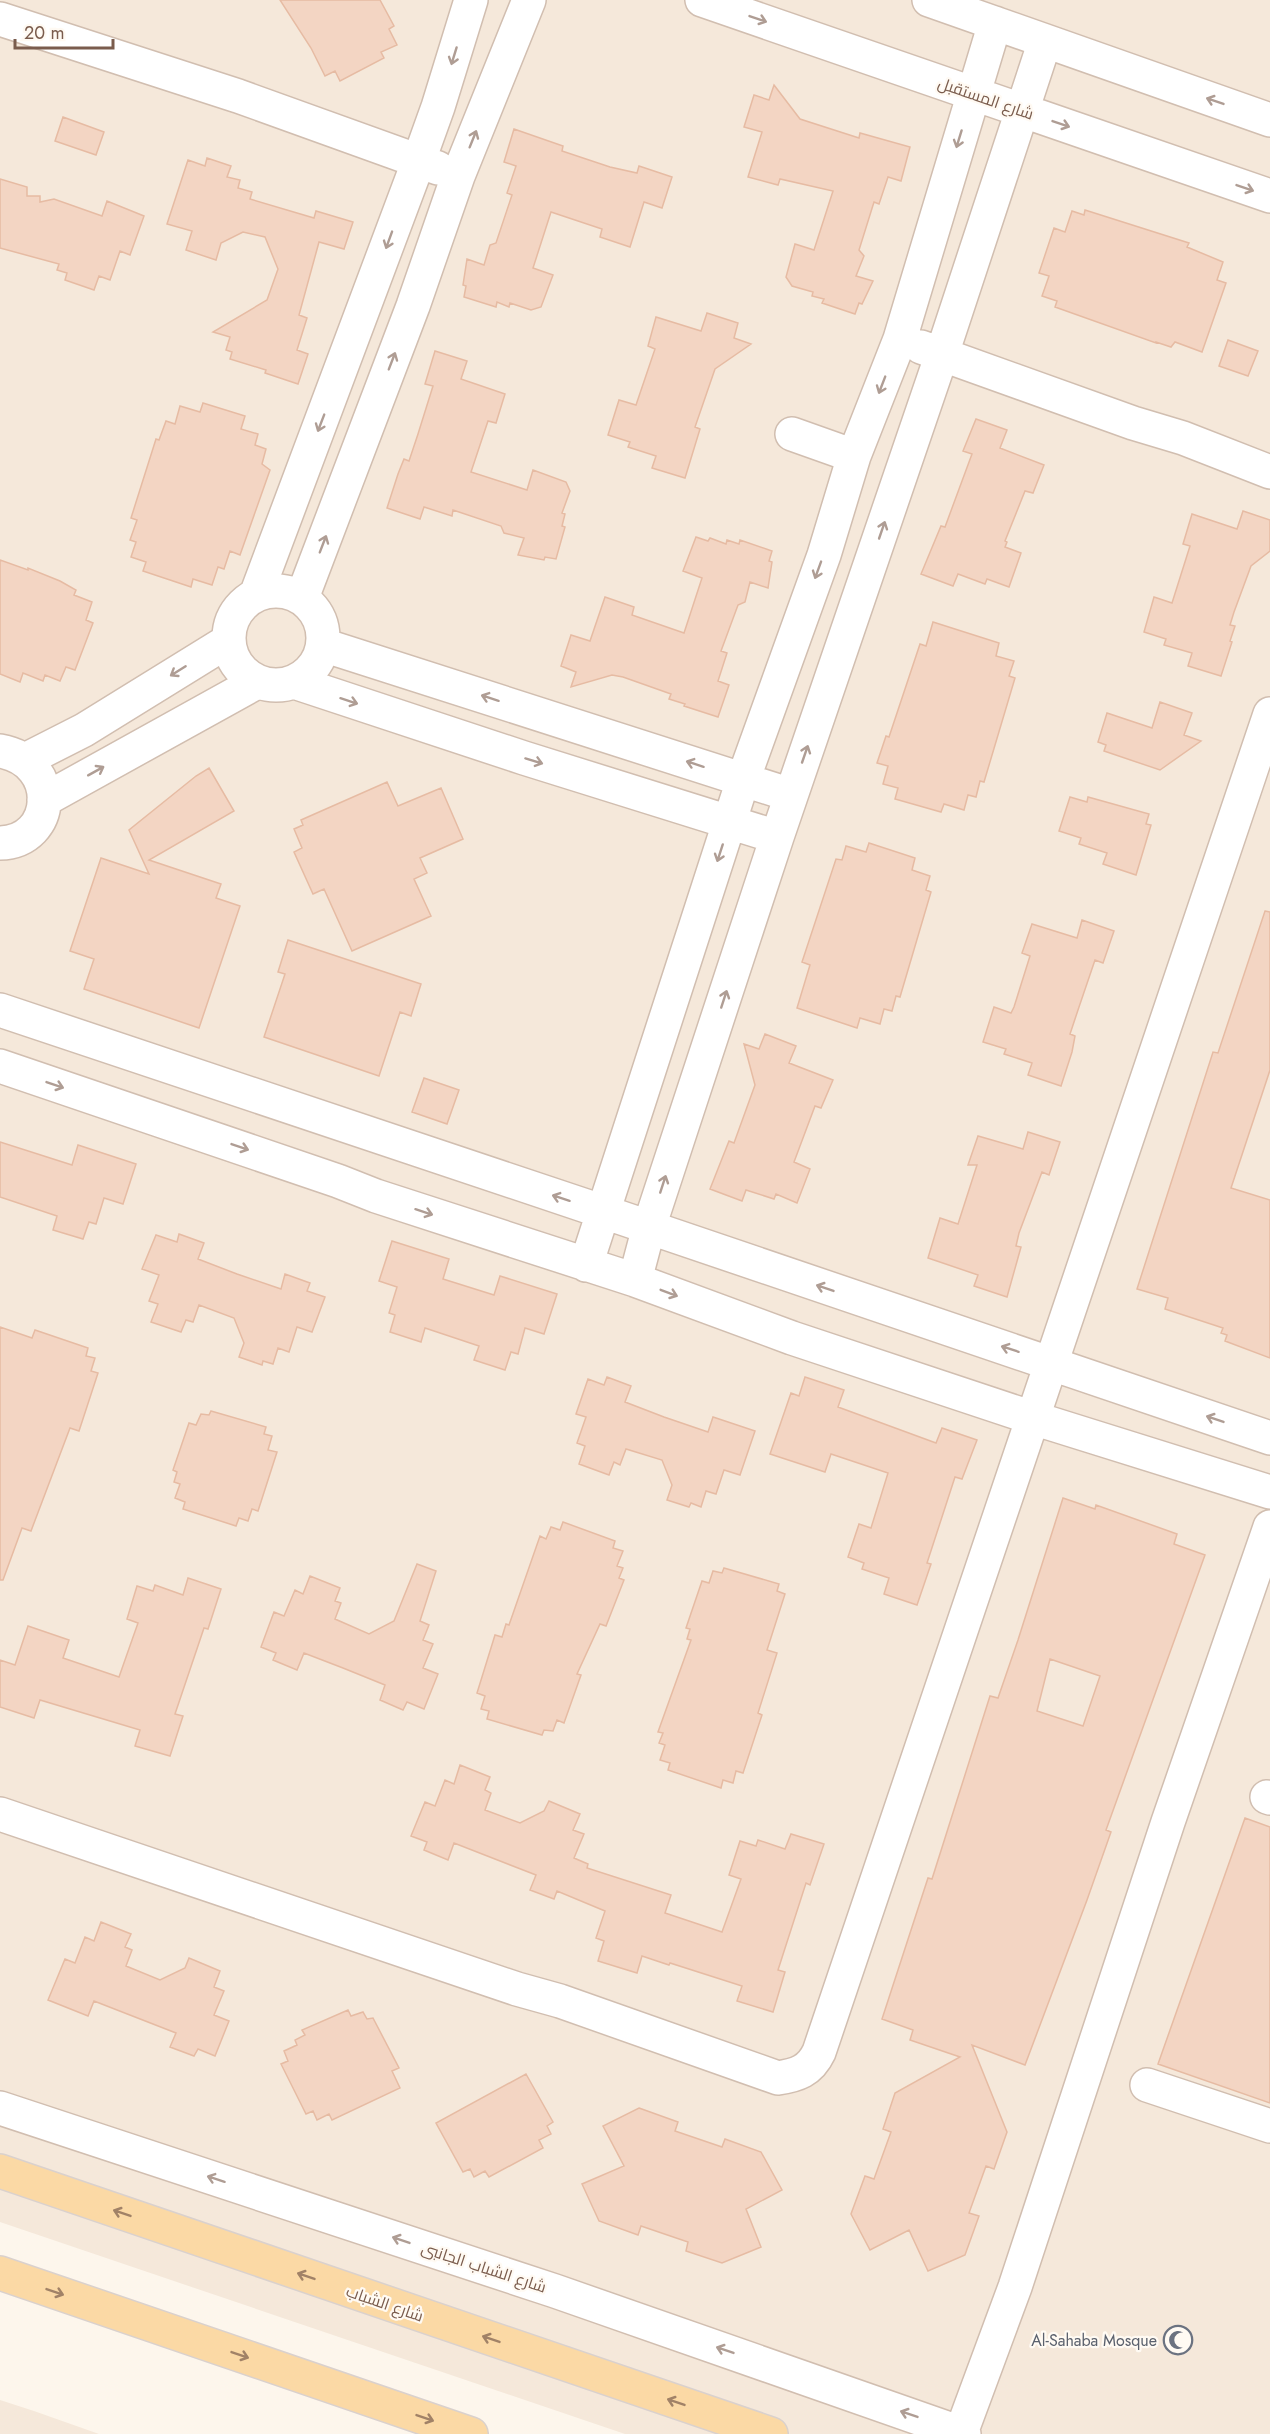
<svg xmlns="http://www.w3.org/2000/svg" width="1270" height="2434" font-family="Jost,Cairo,sans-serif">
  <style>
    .residential { fill: #f5e8da }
    .building { fill: #f3d5c3; stroke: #e6bba3; stroke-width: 1.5; fill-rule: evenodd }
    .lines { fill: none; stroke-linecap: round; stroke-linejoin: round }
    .minor-casing { stroke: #d1beb0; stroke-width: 36 }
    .major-casing { stroke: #dad1cd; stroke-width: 36 }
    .minor { stroke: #fff; stroke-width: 33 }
    .major { stroke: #fbd9a5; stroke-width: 33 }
    .oneway { stroke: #af9d94 }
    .oneway2 { stroke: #a18267 }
    .labels { text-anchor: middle; stroke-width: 4.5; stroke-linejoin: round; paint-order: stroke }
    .street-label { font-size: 16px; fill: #7a5c4d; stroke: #fffaf3 }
    .worship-label { font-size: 16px; fill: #5b616d; stroke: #fffaf3; text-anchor: end }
  </style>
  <rect width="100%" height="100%" fill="#fdf6ec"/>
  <path class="residential" d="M0,0H1270V2434H625L0,2222Z
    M0,2400L34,2411L99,2434H0Z"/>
  <path class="building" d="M280,0H380L394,26L389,29L397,45L381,52L384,58L340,81L335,71L325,76L311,48Z
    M774,85L800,119L859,138L860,133L910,147L901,181L888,177L879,204L874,202L859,250L864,256L856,276L873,281L862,304L859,303L855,314L822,303L824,299L812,296L813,292L792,286L786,277L795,244L814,250L833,191L780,179L778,185L748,177L762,132L744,127L754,95L769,100Z
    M63,117L104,132L96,155L55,141Z
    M514,129L563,146L562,151L610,167L637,173L639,166L672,177L662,208L644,202L630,247L600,237L602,229L551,212L533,268L553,275L541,307L531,310L510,303L509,307L497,302L496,307L464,297L466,286L463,285L467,259L484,265L490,245L496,243L512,195L507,193L516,166L504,162Z
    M207,158L231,166L227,177L240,180L238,188L252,192L250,199L314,218L316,211L353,222L344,249L319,242L299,315L307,318L297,350L308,354L298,384L265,373L266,370L230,359L232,352L226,350L230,337L213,332L267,300L278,269L265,237L243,232L221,243L216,260L186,250L192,231L167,224L188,160L205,166Z
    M0,179L27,187V196H40V202L54,199L102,216L107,201L144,216L130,255L120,251L110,280L99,276L94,290L65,280L67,273L57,270L59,264L0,248Z
    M1085,210L1189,243L1187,247L1223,262L1217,280L1226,283L1202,352L1175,342L1171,347L1156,342V343L1055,307L1057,301L1042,296L1049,276L1039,273L1054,228L1065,232L1072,211L1084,215Z
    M707,313L738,323L734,338L751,344L715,369L695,427L700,429L685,478L652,468L656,456L628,447L630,442L608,435L619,400L636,405L655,349L648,346L656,317L701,331Z
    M1228,340L1258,351L1248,376L1219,366Z
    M435,351L467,361L461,379L505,394L496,423L488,421L471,472L527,490L533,470L566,482L570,491L562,513L565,514L562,526L565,527L556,559L545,557L544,560L518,555L524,538L504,533L501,526L453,510L452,516L424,507L420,519L387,508L398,474L404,459L409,461L418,434L433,386L425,384Z
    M203,403L245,416L241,429L258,434L255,445L266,449L262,464L270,470L240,555L230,551L224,569L218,567L212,585L193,579L191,587L143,571L146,562L131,557L136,542L130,540L137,520L131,518L156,439L159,440L166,421L175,424L180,406L200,412Z
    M976,419L1007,430L1000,448L1044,465L1033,493L1025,491L1005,541L1007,542L1005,547L1021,553L1009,587L987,579L985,584L958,574L953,586L921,574L941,526L945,527L972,454L963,451Z
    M1243,511L1270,520V551L1251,566L1234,612L1230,625L1235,626L1230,641L1232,642L1221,676L1188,666L1192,653L1164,645L1166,639L1144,632L1154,597L1172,603L1190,546L1183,544L1192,514L1237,529Z
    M696,537L708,541L710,538L726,544L727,540L739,544L740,540L772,551L769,561L772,562L768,588L750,582L745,602L738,605L721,651L727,653L718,681L729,685L718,717L684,706L685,704L669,699L671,694L623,677L612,675L571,687L576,672L561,666L571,635L590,641L605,597L634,607L632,615L684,633L702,578L683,571Z
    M0,560L28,570V568L60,581L76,590L74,595L92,602L86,620L93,623L75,670L66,667L60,681L45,675L43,681L23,673L20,682L0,674Z
    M933,622L999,643L996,656L1014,661L1009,676L1015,678L984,782L980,781L976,797L968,795L964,810L944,804L941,812L895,799L898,788L883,784L888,766L877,763L886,736L889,737L920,644L926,646Z
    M1160,702L1192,713L1184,735L1201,741L1160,770L1104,751L1106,745L1098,742L1107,713L1152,728Z
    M209,768L234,811L149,860L221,884L216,898L240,906L199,1028L84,989L94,959L70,951L101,858L149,874L129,830L196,776Z
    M387,782L398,806L441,788L463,839L420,858L427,873L414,879L431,916L352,951L324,889L313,894L294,852L302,848L294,829L303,825L301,820Z
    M1070,797L1087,802L1088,797L1149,814L1146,824L1151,825L1136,875L1103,864L1107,853L1079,844L1081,838L1059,831Z
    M869,843L915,858L912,870L930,876L926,890L931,892L900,997L896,996L892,1011L884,1009L880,1024L860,1018L857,1028L797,1008L810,965L802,962L836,859L842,860L846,846L866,852Z
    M1265,911L1270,912V1070L1231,1188L1270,1200V1358L1225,1341L1227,1335L1221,1333L1223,1328L1165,1309L1168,1298L1137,1289L1213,1052L1218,1053Z
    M1082,920L1114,931L1103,963L1095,960L1079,1007L1070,1034L1075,1036L1072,1052L1061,1086L1028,1075L1032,1063L1004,1054L1006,1049L983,1042L994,1007L1011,1013L1014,1007L1030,956L1022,953L1032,924L1077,938Z
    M288,940L421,984L411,1016L400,1012L379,1076L264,1037L285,974L278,972Z
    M765,1034L796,1046L789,1063L833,1080L821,1108L815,1106L794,1162L810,1169L797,1203L776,1194L774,1199L746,1190L742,1201L710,1189L729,1141L734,1143L755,1085L744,1044L759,1049Z
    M424,1078L459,1090L447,1124L412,1112Z
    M1028,1132L1060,1142L1049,1175L1042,1172L1019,1233L1016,1246L1021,1247L1007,1297L974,1286L978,1275L928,1258L940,1218L958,1224L977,1165H968L978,1136L1023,1149Z
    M0,1142L72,1165L78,1145L136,1164L123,1204L104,1198L96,1224L89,1222L83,1239L53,1230L57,1216L0,1197Z
    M179,1234L204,1243L198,1259L237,1274L281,1289L285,1274L310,1283L307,1291L325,1297L312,1332L297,1327L289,1352L278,1348L273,1364L263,1361L262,1365L239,1357L244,1343L234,1318L199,1305L193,1322L186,1320L181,1332L151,1322L158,1304L149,1301L159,1275L142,1269L156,1235L177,1242Z
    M392,1241L449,1259L443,1279L494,1295L500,1276L557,1294L544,1334L525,1328L518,1354L511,1352L505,1370L474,1360L479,1346L425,1328L421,1342L390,1332L395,1315L389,1313L397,1287L379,1281Z
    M0,1327L32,1338L35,1330L88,1348L86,1356L95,1358L91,1371L98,1373L79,1431L70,1428L31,1531L22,1528L3,1580H0Z
    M607,1377L631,1386L625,1402L664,1417L708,1432L713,1417L755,1431L740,1475L724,1470L716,1494L706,1491L701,1507L691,1503L689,1507L667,1500L672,1485L662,1460L626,1449L620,1465L614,1462L609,1475L579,1464L585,1446L577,1443L586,1417L576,1414L588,1379L604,1385Z
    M805,1377L844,1390L838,1407L936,1443L942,1428L977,1440L962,1479L955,1477L927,1563L931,1564L917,1605L884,1594L889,1578L862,1569L864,1563L848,1557L859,1524L871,1528L888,1473L831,1454L825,1472L770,1454L791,1393L799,1396Z
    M211,1411L266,1427L264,1434L272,1436L268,1450L277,1452L258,1511L252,1509L248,1521L239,1518L236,1526L183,1509L185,1502L175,1498L180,1484L174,1482L177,1472L173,1470L189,1423L196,1425L201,1414L209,1415Z
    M1063,1498L1095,1509L1096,1505L1177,1534L1174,1544L1205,1555L1106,1830L1111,1832L1087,1900L1025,2065L972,2045L1007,2132L994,2169L986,2166L969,2213L979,2216L965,2255L928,2271L909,2230L870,2250L851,2214L865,2176L874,2179L891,2132L883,2129L895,2093L960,2057L910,2040L913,2030L882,2019L928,1878L932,1879L990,1696L998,1698L1018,1640ZM1050,1659L1100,1676L1083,1726L1037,1711Z
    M563,1522L615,1541L613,1548L623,1551L617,1566L623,1568L619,1578L624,1580L606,1626L600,1624L577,1674L581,1675L564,1723L557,1720L553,1731L544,1730L542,1735L487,1719L489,1711L481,1709L485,1696L477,1693L495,1635L502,1637L506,1624L509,1625L540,1536L546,1539L551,1527L560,1530Z
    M417,1564L436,1571L420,1621L429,1625L423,1640L433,1644L423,1668L438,1674L424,1709L407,1702L403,1710L380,1700L385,1685L343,1668L304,1653L297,1670L273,1660L276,1653L261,1647L274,1612L284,1616L295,1590L303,1594L310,1576L340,1588L335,1601L341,1603L335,1619L369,1634L394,1621Z
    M724,1568L779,1584L777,1591L785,1594L767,1650L777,1653L758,1713L762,1715L743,1773L736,1771L733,1783L723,1780L721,1788L668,1770L670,1763L660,1760L665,1745L659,1743L663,1733L658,1732L691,1640L687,1639L690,1629L686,1628L702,1581L709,1583L713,1571L722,1573Z
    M188,1578L221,1589L208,1629L204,1628L175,1714L183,1716L170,1756L135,1746L140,1730L40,1700L34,1718L0,1707V1660L15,1665L28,1626L69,1640L63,1658L119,1677L138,1623L127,1619L137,1586L153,1591L155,1585L183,1595Z
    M460,1765L490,1777L485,1790L491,1793L485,1810L520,1823L544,1811L549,1801L580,1814L573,1830L584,1834L574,1858L588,1864L587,1868L671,1895L665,1913L722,1932L741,1879L729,1875L740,1841L756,1846L758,1840L785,1849L791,1834L824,1844L810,1885L806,1883L778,1970L785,1972L773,2012L737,2001L742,1986L670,1963L669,1965L642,1956L637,1973L598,1961L604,1941L596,1938L605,1911L557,1891L554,1899L530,1890L536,1875L454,1843L448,1860L424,1850L427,1842L411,1836L425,1802L435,1806L445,1780L454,1784Z
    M1245,1818L1270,1827V2103L1158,2064Z
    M101,1922L131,1934L125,1947L132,1950L126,1966L160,1980L185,1968L189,1958L220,1971L214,1987L224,1991L214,2015L229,2021L215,2056L198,2049L194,2056L170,2047L176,2033L94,2001L88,2016L48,2000L65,1959L75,1963L85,1937L94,1941Z
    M348,2010L351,2016L363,2012L367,2019L373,2018L399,2068L392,2071L400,2088L332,2120L329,2114L317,2120L313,2111L306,2114L281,2064L288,2061L284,2051L297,2045L295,2040L305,2035L302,2030Z
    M526,2074L553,2122L547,2126L551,2134L539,2140L543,2148L489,2177L485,2171L474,2177L470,2169L463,2172L436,2123Z
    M639,2108L678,2122L675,2131L722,2147L725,2139L761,2152L782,2190L746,2209L761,2247L722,2263L686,2251L688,2242L641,2226L638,2235L599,2221L582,2184L624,2166L603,2126Z"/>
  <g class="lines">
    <g class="minor-casing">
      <path id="minor" d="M702,0L1270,196
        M929,0L1270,120
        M0,19L238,96L438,168
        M921,347L1133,423L1183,438L1270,472
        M792,434L854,456
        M229 638a47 47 0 1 1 94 0a47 47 0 1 1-94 0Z
        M256,595L419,160L438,107L471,0
        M302,598L413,306L458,176L529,0
        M323,645L791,795
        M294,682L524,758L777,837
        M0,751C62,762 56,842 0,843
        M25,760L84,730L228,641
        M44,800L257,682
        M0,1010L604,1212L1270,1438
        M0,1066L338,1181L376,1196L635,1280L792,1338L1033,1418L1270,1492
        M586,1265L743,780L824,555L854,456L900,339L995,23
        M635,1280L649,1227L777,837L942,354L1045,41
        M1267,1797L1270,1798
        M0,1814L517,1989L560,2001L778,2078C797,2075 810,2071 819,2052L1270,714
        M1147,2085L1270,2126
        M0,2108L555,2291L964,2434
        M961,2433L1015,2287L1168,1822L1270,1527"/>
    </g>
    <g class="major-casing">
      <path id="major" d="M0,2171L771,2434
        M0,2273L471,2434"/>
    </g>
    <use href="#minor" class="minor"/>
    <use href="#major" class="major"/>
  </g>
  <defs><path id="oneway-shaft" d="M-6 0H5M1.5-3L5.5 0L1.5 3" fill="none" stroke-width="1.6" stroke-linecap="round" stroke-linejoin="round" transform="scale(1.5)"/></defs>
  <g class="oneway">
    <use href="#oneway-shaft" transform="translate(758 19) rotate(19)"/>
    <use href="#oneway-shaft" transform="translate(454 56) rotate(107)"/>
    <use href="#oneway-shaft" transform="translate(1215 101) rotate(-161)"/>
    <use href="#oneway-shaft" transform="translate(1061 124) rotate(19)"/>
    <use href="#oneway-shaft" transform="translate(473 139) rotate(-68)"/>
    <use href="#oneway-shaft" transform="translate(959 139) rotate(107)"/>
    <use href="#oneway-shaft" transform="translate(1245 188) rotate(19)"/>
    <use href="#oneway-shaft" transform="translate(389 240) rotate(110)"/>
    <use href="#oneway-shaft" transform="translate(392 361) rotate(-69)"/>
    <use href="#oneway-shaft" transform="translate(882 385) rotate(111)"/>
    <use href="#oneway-shaft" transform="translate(321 423) rotate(111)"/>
    <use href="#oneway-shaft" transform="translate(882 530) rotate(-71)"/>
    <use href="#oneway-shaft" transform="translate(323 544) rotate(-69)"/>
    <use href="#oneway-shaft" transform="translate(818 570) rotate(110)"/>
    <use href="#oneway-shaft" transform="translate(178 671) rotate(148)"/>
    <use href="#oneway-shaft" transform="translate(490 698) rotate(-162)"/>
    <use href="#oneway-shaft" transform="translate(349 701) rotate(18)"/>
    <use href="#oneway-shaft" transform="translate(805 754) rotate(-71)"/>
    <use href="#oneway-shaft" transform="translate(534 761) rotate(17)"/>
    <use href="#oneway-shaft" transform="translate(695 764) rotate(-162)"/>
    <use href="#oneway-shaft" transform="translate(96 771) rotate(-29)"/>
    <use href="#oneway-shaft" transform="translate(720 853) rotate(108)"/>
    <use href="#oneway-shaft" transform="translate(724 999) rotate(-72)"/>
    <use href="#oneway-shaft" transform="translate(55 1085) rotate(19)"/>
    <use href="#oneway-shaft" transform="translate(240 1147) rotate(19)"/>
    <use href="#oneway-shaft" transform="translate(663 1184) rotate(-72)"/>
    <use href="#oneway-shaft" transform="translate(561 1198) rotate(-162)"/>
    <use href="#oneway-shaft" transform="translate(424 1212) rotate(18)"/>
    <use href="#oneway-shaft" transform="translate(825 1288) rotate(-161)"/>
    <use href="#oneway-shaft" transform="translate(669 1293) rotate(21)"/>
    <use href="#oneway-shaft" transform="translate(1010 1349) rotate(-162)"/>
    <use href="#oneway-shaft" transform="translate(1215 1419) rotate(-161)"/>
    <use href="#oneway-shaft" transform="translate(216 2179) rotate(-162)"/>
    <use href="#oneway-shaft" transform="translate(401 2240) rotate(-161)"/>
    <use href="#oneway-shaft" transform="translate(725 2350) rotate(-161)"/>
    <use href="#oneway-shaft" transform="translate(909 2414) rotate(-161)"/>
  </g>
  <g class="oneway2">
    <use href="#oneway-shaft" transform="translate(122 2213) rotate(-161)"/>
    <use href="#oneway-shaft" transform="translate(306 2276) rotate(-161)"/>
    <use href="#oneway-shaft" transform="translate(55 2292) rotate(19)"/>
    <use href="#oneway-shaft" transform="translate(491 2339) rotate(-161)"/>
    <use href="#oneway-shaft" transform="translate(240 2355) rotate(19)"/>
    <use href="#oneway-shaft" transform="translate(676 2402) rotate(-161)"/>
    <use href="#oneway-shaft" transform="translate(425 2418) rotate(19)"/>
  </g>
  <defs>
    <g id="mosque-ring" transform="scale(1.5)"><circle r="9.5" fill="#fffaf3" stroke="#6b7280" stroke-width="1.5"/><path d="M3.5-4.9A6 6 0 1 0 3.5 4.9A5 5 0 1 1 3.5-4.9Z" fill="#6b7280"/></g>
  </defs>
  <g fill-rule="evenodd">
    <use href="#mosque-ring" x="1178" y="2340"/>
  </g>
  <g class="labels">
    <g class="street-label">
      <text transform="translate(986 98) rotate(19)" y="6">شارع المستقبل</text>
      <text transform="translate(484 2267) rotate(18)" y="6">شارع الشباب الجانبى</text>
      <text transform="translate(385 2303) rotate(19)" y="6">شارع الشباب</text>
    </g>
    <g class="worship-label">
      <text x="1157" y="2346">Al-Sahaba Mosque</text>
    </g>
  </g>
  <path d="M15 39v9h98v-9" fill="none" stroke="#7a5c4d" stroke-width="3"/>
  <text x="24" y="39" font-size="18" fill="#7a5c4d" stroke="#fffaf3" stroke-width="4.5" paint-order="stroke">20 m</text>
</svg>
